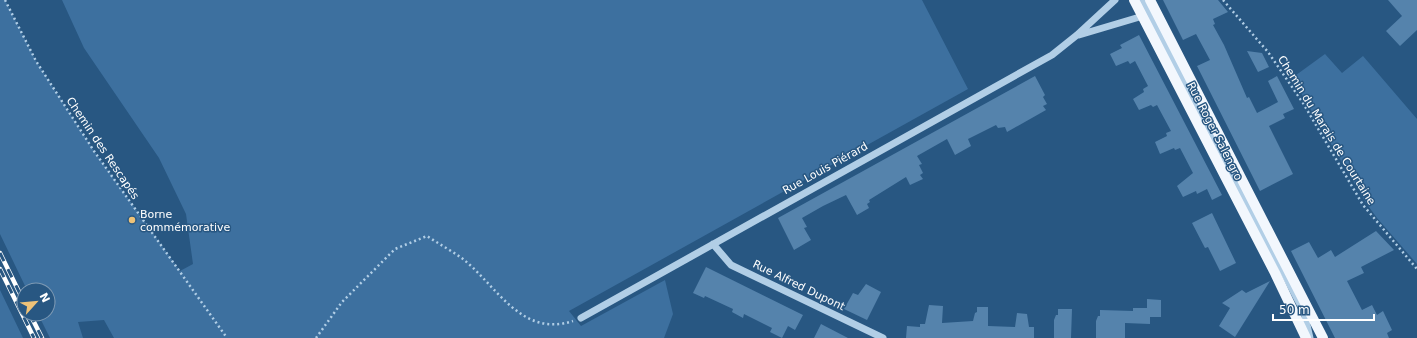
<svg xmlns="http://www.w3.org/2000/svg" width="1417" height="338" font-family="'DejaVu Sans',sans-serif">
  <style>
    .green { fill: #3d709f }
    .building { fill: #5583ac }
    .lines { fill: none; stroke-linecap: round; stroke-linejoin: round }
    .path { stroke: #b1cee6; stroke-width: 2.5; stroke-dasharray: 2 3; stroke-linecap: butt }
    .minor { stroke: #b1cee6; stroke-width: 7 }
    .major { stroke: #f2f7fd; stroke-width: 10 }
    .rail-casing { stroke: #fff; stroke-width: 4.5 }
    .rail { stroke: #285782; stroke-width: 3; stroke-dasharray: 9; stroke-linecap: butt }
    .poi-dot { fill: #eec278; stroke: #285782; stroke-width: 1.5 }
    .labels { text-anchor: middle; stroke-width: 3; stroke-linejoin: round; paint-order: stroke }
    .street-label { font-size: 11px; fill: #fff; stroke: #285782 }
    .poi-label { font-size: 11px; fill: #fff; stroke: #285782; text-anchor: start }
  </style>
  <rect width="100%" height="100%" fill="#285782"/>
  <path class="green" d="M0,0H5L36,61L94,151L180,271L193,264L186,214L159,158L84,48L62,0H922L968,89L569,311L581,326L665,280L673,314L664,338H114L104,320L78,322L83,338H50L38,314H48V290H27L0,234Z
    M1325,54L1342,73L1363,56L1417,119V264L1377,218L1366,203L1292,78Z
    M0,290L23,338H0Z"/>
  <path class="building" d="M1163,0H1218L1228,12L1213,19L1215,24L1213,25L1224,45L1247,98L1249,97L1257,113L1278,102L1268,81L1277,76L1294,109L1283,114L1285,118L1269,126L1293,174L1260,191L1197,66L1210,60L1196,34L1183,40Z
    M1388,0H1417V30L1400,46L1386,31L1402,16Z
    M1139,35L1222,195L1212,200L1207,189L1197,194L1196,191L1183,197L1177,186L1193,173L1180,148L1175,150L1174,148L1160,154L1155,142L1167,136L1166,133L1171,131L1157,105L1153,107L1151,105L1139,110L1133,99L1144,92L1143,89L1148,86L1135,61L1130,64L1128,61L1116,66L1110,54L1122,48L1120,45Z
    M1247,51L1262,53L1269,67L1258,72Z
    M1035,76L1045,95L1043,97L1047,104L1043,106L1046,110L1007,132L1005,127L998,128L996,125L968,139L971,146L955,155L947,139L917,156L922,164L919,165L923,173L920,175L923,179L910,185L906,177L869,200L870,202L867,204L869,208L857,215L846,195L823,206L802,218L807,227L804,228L811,240L794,250L778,218Z
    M1212,213L1236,263L1220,271L1208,247L1205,248L1192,223Z
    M1376,231L1394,250L1361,267L1364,273L1347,281L1362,310L1372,305L1377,315L1383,311L1392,330L1387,333L1389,338H1335L1291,251L1309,242L1318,258L1331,250L1335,257Z
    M706,267L803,315L795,330L788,326L782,338L770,332L772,328L744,314L743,318L732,312L733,309L705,296L704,298L693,293Z
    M1270,281L1235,337L1219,326L1230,308L1222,303L1242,290L1246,293Z
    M866,284L881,292L867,320L844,309L853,293L858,295Z
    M1147,299L1161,300V317H1150V324L1125,323V338H1096V321L1098,316H1100V310L1133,311V308H1147Z
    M929,305L943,306L942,323L973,321L975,313L977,312V307H988V326L1015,327L1017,313L1027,314L1029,327H1034V338H906L907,326L920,327V324H925Z
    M1058,309H1072L1071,338H1054V320L1056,315H1058Z
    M821,324L848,338H814Z"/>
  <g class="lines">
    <path class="path" d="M5,0L36,61L94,151L227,338
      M1223,0L1268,52L1303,103L1363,205L1417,269
      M316,338L342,302L395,249L427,236C439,244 452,251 463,259C497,286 521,338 573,321"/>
    <path class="minor" d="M1142,0L1304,312L1310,338
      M1079,35L1143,16
      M713,244L731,265L883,338
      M581,318L1052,55L1077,35L1115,0"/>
    <path class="major" d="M1134,0L1275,273L1306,338
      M1150,0L1323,338"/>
    <g class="rail-casing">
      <path id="rail" d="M0,253L24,302
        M0,269L34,338
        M30,314L42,338"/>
    </g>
    <use href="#rail" class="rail"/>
  </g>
  <circle class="poi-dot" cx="132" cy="220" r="4"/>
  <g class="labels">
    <g class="street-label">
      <text transform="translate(1327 130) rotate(58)" y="4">Chemin du Marais de Courtaine</text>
      <text transform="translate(1215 131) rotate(63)" y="4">Rue Roger Salengro</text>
      <text transform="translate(103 148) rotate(56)" y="4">Chemin des Rescapés</text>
      <text transform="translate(825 168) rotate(-29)" y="4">Rue Louis Piérard</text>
      <text transform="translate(799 285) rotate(26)" y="4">Rue Alfred Dupont</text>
    </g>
    <g class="poi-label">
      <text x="140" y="218">Borne<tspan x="140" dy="13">commémorative</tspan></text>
    </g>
  </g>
  <g transform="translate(36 302) rotate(63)"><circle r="19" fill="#285782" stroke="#7e9ab4"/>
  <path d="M0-3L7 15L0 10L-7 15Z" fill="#eec278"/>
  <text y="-6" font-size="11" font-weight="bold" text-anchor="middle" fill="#ffffff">N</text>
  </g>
  <path d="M1273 314v6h101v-6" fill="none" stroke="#ffffff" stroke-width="2"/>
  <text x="1279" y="314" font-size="12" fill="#ffffff" stroke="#285782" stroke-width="3" paint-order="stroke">50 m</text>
</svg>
